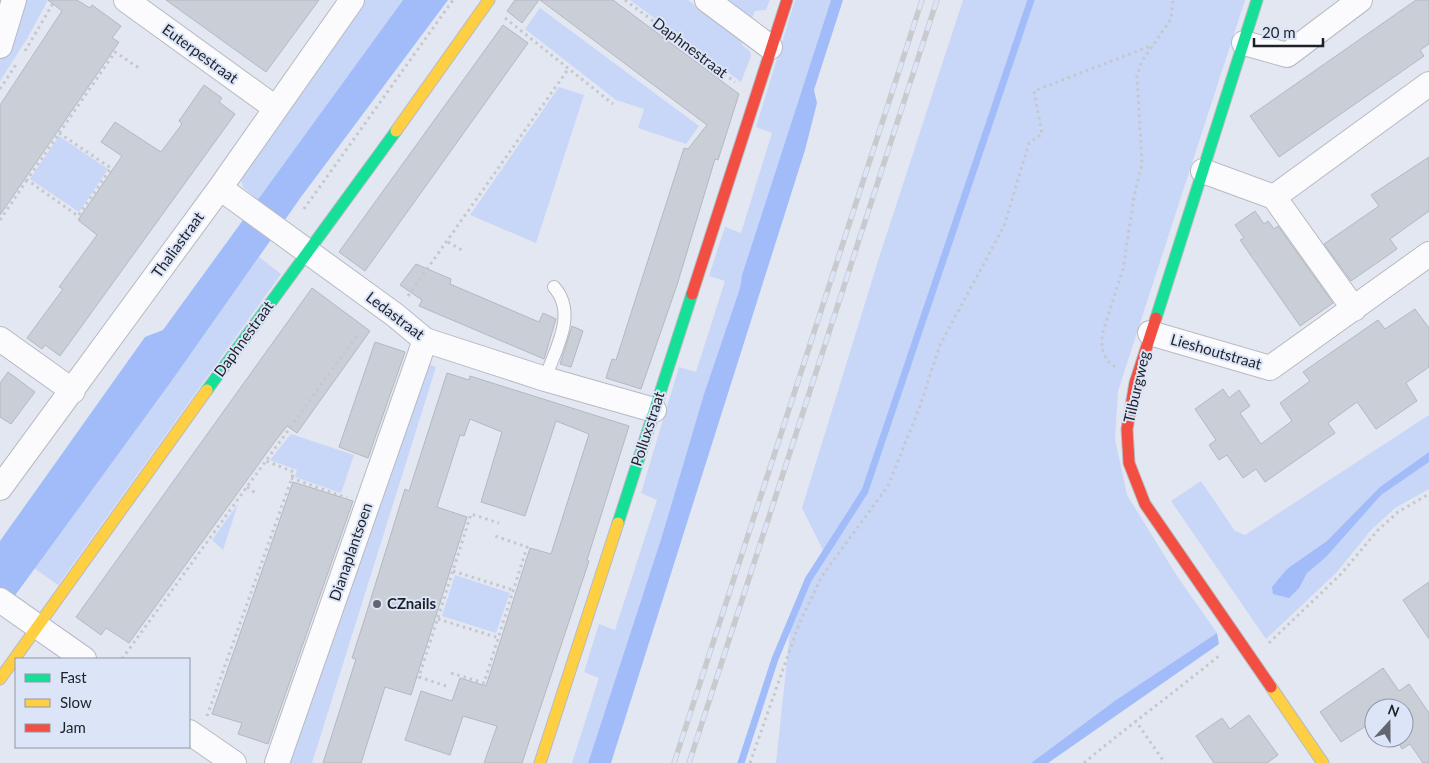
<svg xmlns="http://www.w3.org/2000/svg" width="1429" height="763" font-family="Lato,sans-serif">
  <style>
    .green { fill: #c8d6f7 }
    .water { fill: #a2bcfa }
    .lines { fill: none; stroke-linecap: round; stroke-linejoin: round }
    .stream { stroke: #a2bcfa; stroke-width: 7 }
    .building { fill: #caced6; stroke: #b4b8c0 }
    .lane-casing { stroke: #b7bac3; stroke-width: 14 }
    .street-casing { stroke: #b7bac3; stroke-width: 26 }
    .fast-casing { stroke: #b7bac3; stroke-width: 13 }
    .slow-casing { stroke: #b7bac3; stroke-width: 13 }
    .jam-casing { stroke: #b7bac3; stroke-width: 13 }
    .path { stroke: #c5c7cb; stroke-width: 3; stroke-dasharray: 2.5 4; stroke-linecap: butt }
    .lane { stroke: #fbfbfd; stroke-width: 12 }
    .street { stroke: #fbfbfd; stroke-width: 24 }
    .fast { stroke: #16e098; stroke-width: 11 }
    .slow { stroke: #ffcf43; stroke-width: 11 }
    .jam { stroke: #f24e42; stroke-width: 11 }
    .rail-casing { stroke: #c8cacd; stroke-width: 5.5 }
    .rail { stroke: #dce5f8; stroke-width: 4; stroke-dasharray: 11; stroke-linecap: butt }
    .poi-dot { fill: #63666f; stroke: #dce5f8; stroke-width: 2 }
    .labels { text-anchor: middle; stroke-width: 4; stroke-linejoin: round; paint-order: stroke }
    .street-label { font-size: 15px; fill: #1e2128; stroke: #dce5f8 }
    .poi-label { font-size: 15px; font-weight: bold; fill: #1e2128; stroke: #dce5f8; text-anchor: start }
  </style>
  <rect width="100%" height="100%" fill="#e2e7f2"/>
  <path class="green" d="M25,0H48L28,37L0,81V56Z
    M362,0H403L258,200L243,187L240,175Z
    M630,0H688L744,40L742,45L750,51L751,56L741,82Z
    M724,0H770L766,10L755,11L752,18Z
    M795,0H831L742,275L740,288L704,394L662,536L588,763H572L599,678L584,672L599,624L615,630L657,500L641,493L679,367L696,372L725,281L709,276L725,227L741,233L772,133L756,127Z
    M963,0H1245L1118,391L1115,439L1127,495L1177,576L1217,633L1116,700L1031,763H776L792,613L825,554L802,508L878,261Z
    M540,8L699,126L686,144L638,128L644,109L616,100L525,29Z
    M559,87L584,95L536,243L470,215Z
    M59,136L108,169L79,212L30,179Z
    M259,257L281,274L58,585L34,568L173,379Z
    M424,362L436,367L312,763H285Z
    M1429,415V489L1395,508L1371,530L1336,573L1266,639L1171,501L1201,481L1235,531L1245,535Z
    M291,434L354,455L341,493L295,477L297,470L270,460Z
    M238,504L223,550L212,540Z
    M455,575L510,593L496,633L442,616Z"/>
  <path class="water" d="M403,0H448L301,197L173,379L0,616V541L145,337L163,330Z
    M831,0H843L814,90L817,103L805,150L611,763H588L662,536L704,394L740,288L742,275Z
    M1429,452V462L1381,495L1326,557L1307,573L1299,588L1289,598L1273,594L1272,587L1287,569L1327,541L1380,487Z
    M1217,633L1219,644L1048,763H1031L1116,700Z"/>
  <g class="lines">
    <path class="stream" d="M741,763L775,659L808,580L865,491L1031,0"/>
  </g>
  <path class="building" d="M48,0H77L90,8L92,5L121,26L112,38L119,42L0,215V105L62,11Z
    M166,0H319L266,72Z
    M515,0H539L522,23L507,11Z
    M540,0H613L739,94L718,160L715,159L677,285L641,389L606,378L612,359L616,360L684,148L688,149L707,125Z
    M1416,0H1429V44L1420,50L1424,56L1279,157L1250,116Z
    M503,25L528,43L365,271L339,252Z
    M204,85L222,98L219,102L235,114L60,356L45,345L42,349L27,338L63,289L59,287L97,235L78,220L122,156L101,142L115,122L161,152L182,124L179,121Z
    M1429,157V211L1390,239L1397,249L1351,281L1324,244L1379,206L1371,195Z
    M1255,211L1264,224L1268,221L1274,229L1278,226L1333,303L1300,326L1240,240L1244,238L1235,225Z
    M416,264L451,279L450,284L539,322L543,313L556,319L544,359L419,306L422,300L400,285Z
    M312,288L370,331L297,433L287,426L276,440L129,643L106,628L101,635L76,617Z
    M1415,309L1429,328V367L1406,383L1417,401L1376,429L1357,402L1328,423L1335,433L1265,482L1256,469L1243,478L1227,455L1219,460L1209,445L1216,440L1195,409L1223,389L1229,398L1239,390L1250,406L1240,413L1261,444L1292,421L1280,403L1310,381L1303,372L1378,320L1385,329Z
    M572,326L583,331L571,367L560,364Z
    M375,342L405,352L368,458L339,447Z
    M8,372L35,392L11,424L0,417V383Z
    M447,373L469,380L470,376L629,426L592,544L587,560L589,561L522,763H484L497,726L463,716L450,755L405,740L421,691L452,701L460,678L486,686L530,548L551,554L589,434L556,421L525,516L481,502L502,432L470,419L464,436L460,435L437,507L467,517L411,695L385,687L361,763H323L356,659L352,658L363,624L405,489L409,491Z
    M293,482L353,501L268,744L238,734L242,723L212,714Z
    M1429,582V639L1403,600Z
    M1383,668L1399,691L1409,684L1429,713V763H1423L1410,744L1402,749L1396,738H1404V708H1376L1374,705V721L1341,742L1320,712Z
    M1249,715L1278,755L1267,763H1214L1196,736L1222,718L1230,729Z"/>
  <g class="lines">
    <g class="lane-casing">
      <path id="lane" d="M545,379C555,349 578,314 554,287"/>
    </g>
    <g class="street-casing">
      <path id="street" d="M126,0L274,107
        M707,0L770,47
        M1244,43L1287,55L1360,0
        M0,46L14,0
        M1203,171L1274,197L1429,84
        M220,188L395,315L425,340L545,379L654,410
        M1274,197L1354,309
        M1150,333L1270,368L1429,254
        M0,339L73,391
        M0,488L220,188L352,0
        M0,600L84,659
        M189,732L234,763
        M277,763L425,340"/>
    </g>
    <g class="fast-casing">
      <path id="fast" d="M1156,318L1257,0
        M207,390L396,131
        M618,523L692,294"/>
    </g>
    <g class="slow-casing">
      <path id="slow" d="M396,131L489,0
        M0,679L207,390
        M1271,687L1323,763
        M540,763L618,523"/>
    </g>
    <g class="jam-casing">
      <path id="jam" d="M692,294L787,0
        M1156,318L1135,383L1127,429L1129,463L1145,504L1271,687"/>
    </g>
    <path class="path" d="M625,0L735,82
      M505,18L613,104
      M25,51L55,0
      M0,89L17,63
      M59,133L111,168L78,216L27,180L115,52L139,68
      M304,209L453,0
      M0,220L27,180
      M448,242L462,250
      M408,296L569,68
      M1115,367L1107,360L1102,349V335L1123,269L1134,197L1142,163L1137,76L1142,61L1171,19L1173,0
      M291,478L347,498
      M247,487L257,494
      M453,571L513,590
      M438,619L499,638
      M1269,643L1341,574L1378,530L1398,512L1429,494
      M122,659L358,334
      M451,673L484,683L527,547L495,536
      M446,686L419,677L471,514L499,523
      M207,716L294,472L266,461
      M1135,720L1165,763
      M750,763L799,624L822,576L888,486L920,406L940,345L1004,226L1029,143L1042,134L1034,91L1153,45
      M1084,763C1128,726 1175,692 1220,655"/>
    <use href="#lane" class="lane"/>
    <use href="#street" class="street"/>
    <use href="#fast" class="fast"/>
    <use href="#slow" class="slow"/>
    <use href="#jam" class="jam"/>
    <g class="rail-casing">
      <path id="rail" d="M674,763L922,0
        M689,763L937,0"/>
    </g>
    <use href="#rail" class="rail"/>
  </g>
  <circle class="poi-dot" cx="377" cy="604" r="5"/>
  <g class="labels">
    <g class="street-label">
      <text transform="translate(690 48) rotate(37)" y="5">Daphnestraat</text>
      <text transform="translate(200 54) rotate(36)" y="5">Euterpestraat</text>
      <text transform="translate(178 245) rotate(-54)" y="5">Thaliastraat</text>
      <text transform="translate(395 316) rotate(37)" y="5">Ledastraat</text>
      <text transform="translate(244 339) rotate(-54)" y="5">Daphnestraat</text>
      <text transform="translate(1216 352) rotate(16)" y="5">Lieshoutstraat</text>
      <text transform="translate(1137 387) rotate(-77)" y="5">Tilburgweg</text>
      <text transform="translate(648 429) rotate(-72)" y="5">Polluxstraat</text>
      <text transform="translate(351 552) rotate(-71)" y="5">Dianaplantsoen</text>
    </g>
    <g class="poi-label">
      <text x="387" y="609">CZnails</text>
    </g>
  </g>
  <rect x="15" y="658" width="175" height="90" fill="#dce5f8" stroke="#9097a5"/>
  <rect x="25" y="674" width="25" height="8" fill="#16e098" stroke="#9097a5"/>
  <text x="60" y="683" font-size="15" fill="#1e2128">Fast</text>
  <rect x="25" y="699" width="25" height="8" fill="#ffcf43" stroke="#9097a5"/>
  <text x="60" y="708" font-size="15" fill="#1e2128">Slow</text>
  <rect x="25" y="724" width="25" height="8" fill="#f24e42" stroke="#9097a5"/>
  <text x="60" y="733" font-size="15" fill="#1e2128">Jam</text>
  <g transform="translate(1389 723) rotate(21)"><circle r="24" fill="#dce5f8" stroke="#9097a5"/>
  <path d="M0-4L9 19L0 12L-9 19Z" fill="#63666f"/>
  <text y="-8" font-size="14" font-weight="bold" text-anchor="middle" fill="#1e2128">N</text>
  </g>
  <path d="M1254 38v8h69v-8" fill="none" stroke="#1e2128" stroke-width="2.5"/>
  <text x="1262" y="38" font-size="15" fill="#1e2128" stroke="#dce5f8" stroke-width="4" paint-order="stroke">20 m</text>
</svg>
